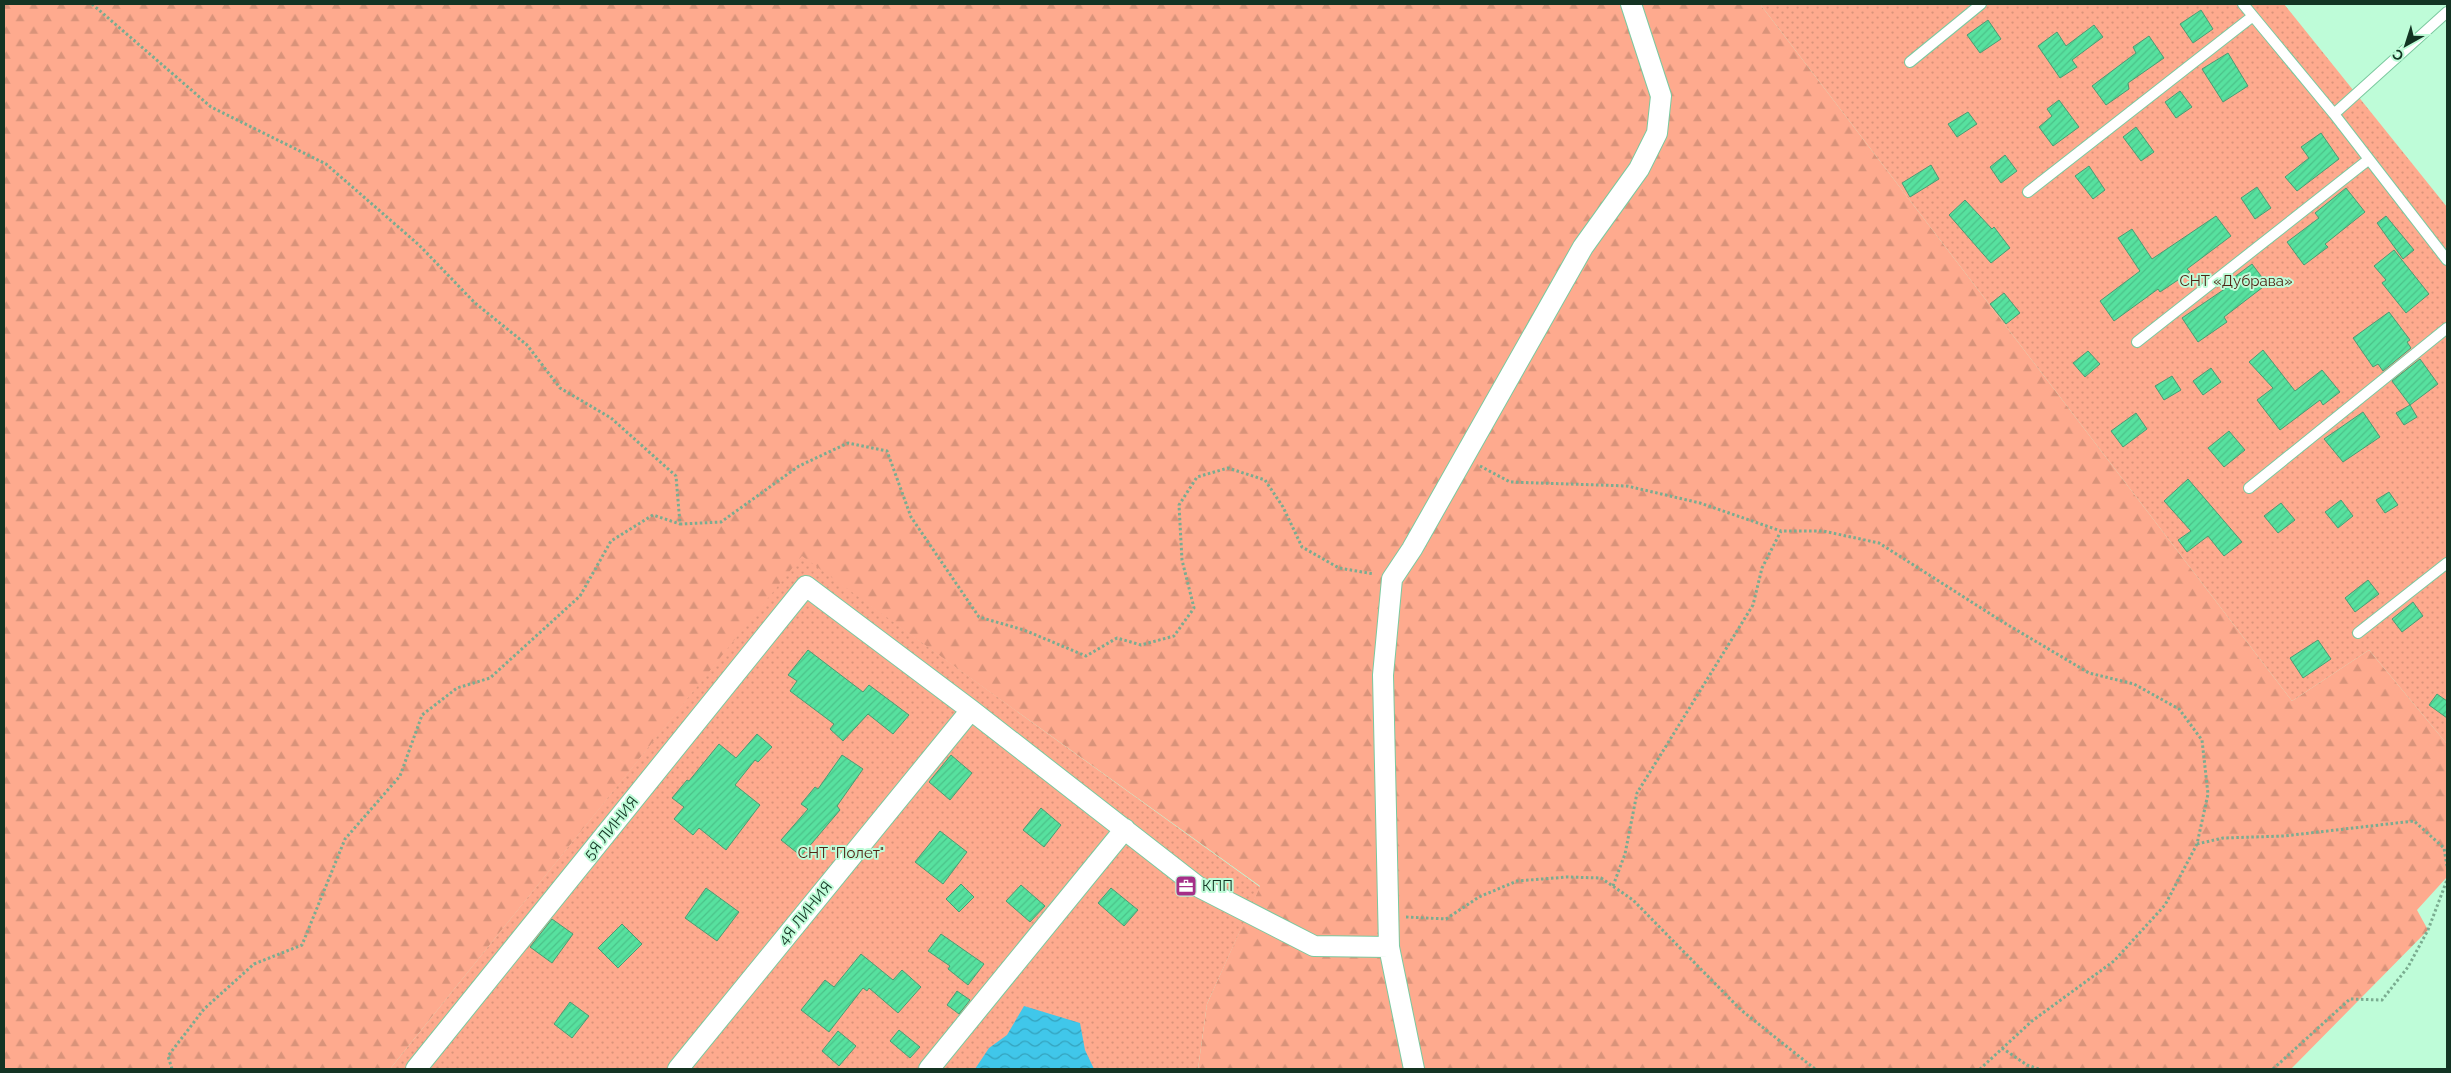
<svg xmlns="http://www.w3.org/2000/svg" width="2451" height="1073" font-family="Raleway,sans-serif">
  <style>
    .forest { fill: url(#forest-firs) }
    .garden { fill: url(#garden-dots) }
    .water { fill: url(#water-waves) }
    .building { fill: url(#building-hatch); stroke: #4d9b73 }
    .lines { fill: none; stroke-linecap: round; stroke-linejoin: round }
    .service-casing { stroke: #7bc99f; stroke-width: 12 }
    .minor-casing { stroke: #7bc99f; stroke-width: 22 }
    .path { stroke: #7aac90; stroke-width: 3; stroke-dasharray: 2.5 2.5; stroke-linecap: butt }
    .service { stroke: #fff; stroke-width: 10 }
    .minor { stroke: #fff; stroke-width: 20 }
    .labels { text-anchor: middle; stroke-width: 4; stroke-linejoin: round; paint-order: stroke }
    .park-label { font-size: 15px; fill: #512314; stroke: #befcd8 }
    .street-label { font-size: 15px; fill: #133423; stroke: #befcd8 }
    .poi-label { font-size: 15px; fill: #133423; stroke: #befcd8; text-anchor: start }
  </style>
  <defs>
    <pattern id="forest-firs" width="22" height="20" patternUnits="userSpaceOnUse" patternTransform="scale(1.25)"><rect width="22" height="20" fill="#feaa8e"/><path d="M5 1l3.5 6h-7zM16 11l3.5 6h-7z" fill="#d9937a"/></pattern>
    <pattern id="garden-dots" width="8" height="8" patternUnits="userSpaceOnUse" patternTransform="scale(1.25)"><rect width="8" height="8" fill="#feaa8e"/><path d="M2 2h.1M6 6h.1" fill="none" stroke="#d9937a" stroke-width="1.8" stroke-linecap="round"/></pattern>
    <pattern id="water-waves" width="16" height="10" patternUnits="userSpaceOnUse" patternTransform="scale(1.25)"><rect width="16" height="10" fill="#40c7ea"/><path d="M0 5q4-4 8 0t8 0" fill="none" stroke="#34a2bd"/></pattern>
    <pattern id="building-hatch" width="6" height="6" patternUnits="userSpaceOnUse" patternTransform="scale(1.25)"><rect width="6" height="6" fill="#57e19f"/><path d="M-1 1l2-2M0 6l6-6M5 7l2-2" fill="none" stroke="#4bc289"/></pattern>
  </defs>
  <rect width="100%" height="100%" fill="#befcd8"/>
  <path class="forest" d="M4,4H1760L2292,701L2369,650L2447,744V877L2417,910L2428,930L2291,1069H1198L1207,1004L1260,886L802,557L390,1069H4Z"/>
  <path class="garden" d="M1760,4H2284L2447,207V744L2369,650L2292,701Z
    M802,556L1260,887L1207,1004L1198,1069H390Z"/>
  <path class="water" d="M1024,1006L1080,1023L1085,1050L1094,1069H975L989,1048L1007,1035Z"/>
  <path class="building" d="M2201,10L2213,29L2193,43L2180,24Z
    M1988,20L2001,39L1980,53L1967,35Z
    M2094,25L2103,37L2072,60L2077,67L2060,78L2038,46L2057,32L2066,46Z
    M2149,36L2164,58L2128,83L2129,89L2106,105L2092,86L2136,53L2133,47Z
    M2228,53L2248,86L2223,102L2202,69Z
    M2180,91L2192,107L2176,118L2165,102Z
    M2059,100L2079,127L2053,146L2039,127L2052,116L2047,109Z
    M1968,112L1977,124L1957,137L1948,124Z
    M2136,127L2154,152L2141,161L2123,137Z
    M2321,133L2339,159L2297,191L2285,177L2309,158L2301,147Z
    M2005,155L2017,171L2001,183L1990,167Z
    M1931,165L1939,179L1910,197L1902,183Z
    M2089,166L2105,190L2093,199L2075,176Z
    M2257,187L2271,208L2255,219L2241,198Z
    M2346,188L2365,212L2325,244L2328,247L2304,265L2287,242L2319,218L2315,213Z
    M1965,200L1992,229L1994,227L2010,248L1991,263L1949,215Z
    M2216,216L2231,236L2187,269L2190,272L2160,292L2158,289L2114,321L2100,301L2140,271L2118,238L2132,229L2152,259Z
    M2386,216L2414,250L2403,259L2377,223Z
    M2394,250L2429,294L2406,313L2382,283L2386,280L2374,266Z
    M2252,264L2267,284L2224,317L2227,322L2198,342L2182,318L2232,284L2229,281Z
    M2004,293L2020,313L2006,324L1990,304Z
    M2389,312L2410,340L2407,342L2411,348L2383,371L2378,364L2373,367L2353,338Z
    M2263,350L2295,391L2322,370L2340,392L2323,405L2320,400L2280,430L2257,400L2273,388L2249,362Z
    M2088,351L2100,364L2085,377L2073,363Z
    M2420,359L2438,384L2410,405L2392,381Z
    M2211,368L2221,382L2203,395L2193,381Z
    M2172,376L2181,390L2164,400L2155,386Z
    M2410,405L2417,417L2404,425L2396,413Z
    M2363,412L2380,437L2343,462L2324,439Z
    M2136,413L2147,429L2123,447L2111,431Z
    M2229,431L2245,450L2224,467L2208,448Z
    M2188,479L2242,542L2224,556L2208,536L2187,552L2178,540L2191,531L2164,501Z
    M2389,492L2398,505L2385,513L2376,500Z
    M2341,500L2353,516L2338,528L2325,512Z
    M2281,503L2295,520L2278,533L2264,516Z
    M2368,580L2379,594L2355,612L2345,598Z
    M2413,602L2423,616L2402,632L2392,619Z
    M2318,640L2331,659L2303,678L2290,658Z
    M808,650L863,692L869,685L909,715L893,734L868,714L843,741L830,729L834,724L790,691L797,681L788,675Z
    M2437,694L2447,701V718L2429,705Z
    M757,734L772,747L758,762L755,760L735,785L760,805L726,850L699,828L693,835L674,819L684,807L672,798L687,780L689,781L719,744L736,758Z
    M842,755L863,769L837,806L840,810L801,856L781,840L808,809L801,804L815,787L818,789Z
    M951,755L972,773L950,800L929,782Z
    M1041,808L1061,825L1044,847L1023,830Z
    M940,831L967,852L943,884L915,862Z
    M961,884L974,897L959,912L946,899Z
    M1021,885L1045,906L1030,922L1006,901Z
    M706,888L739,912L717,941L685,918Z
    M1111,888L1138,910L1124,926L1098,903Z
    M552,919L573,934L552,963L530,947Z
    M622,924L642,944L618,968L598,948Z
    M941,934L984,964L968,985L948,969L950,966L928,951Z
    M861,954L893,980L902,970L921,987L898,1013L869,988L867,991L863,988L829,1032L801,1010L825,980L834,987Z
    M957,991L970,1000L959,1014L947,1005Z
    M570,1002L589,1016L572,1038L554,1024Z
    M899,1030L920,1047L910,1058L890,1041Z
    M838,1031L856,1046L839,1066L822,1051Z"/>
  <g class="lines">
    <g class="service-casing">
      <path id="service" d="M2243,4L2334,114L2447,260
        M1910,62L1981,4
        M2334,114L2447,12
        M2028,192L2253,16
        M2137,342L2368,160
        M2249,488L2447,328
        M2358,633L2447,563"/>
    </g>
    <g class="minor-casing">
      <path id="minor" d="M416,1069L806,586L971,710L1197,886L1314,946L1389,947
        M678,1069L971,710
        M929,1069L1125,829
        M1414,1069L1389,947L1383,675L1392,579L1412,549L1583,247L1639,169L1657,133L1661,96L1631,4"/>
    </g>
    <path class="path" d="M92,4L211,107L326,164L419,245L475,303L527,345L560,388L611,418L676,476L680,524L721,522L799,466L848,443L887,451L911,517L979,617L1024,630L1086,656L1117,638L1141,645L1174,636L1194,608L1182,560L1179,505L1197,477L1228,468L1265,480L1283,507L1302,547L1339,568L1374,574
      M1480,466L1510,482L1627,486L1700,503L1781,531
      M2197,844L2223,838L2284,836L2414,821L2444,848L2447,866
      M1613,886L1625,854L1637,793L1753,605L1762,568L1781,531H1823L1879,543L2003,622L2089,673L2134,684L2179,709L2202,740L2208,794L2197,844L2165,905L2114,961L2032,1021L1980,1069
      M1406,917L1446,919L1479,897L1517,881L1567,877L1601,878L1633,900L1741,1010L1815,1069
      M2002,1048L2027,1065L2039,1069
      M172,1069L168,1056L204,1009L254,964L302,945L345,839L400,776L422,715L457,688L490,678L580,596L611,541L653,515L680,524
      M2273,1069L2350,999L2382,1000L2408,967L2428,930L2447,880"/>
    <use href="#service" class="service"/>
    <use href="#minor" class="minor"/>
  </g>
  <defs>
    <g id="office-square" transform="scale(1.125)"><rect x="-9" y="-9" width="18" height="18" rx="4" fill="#a52f88" stroke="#befcd8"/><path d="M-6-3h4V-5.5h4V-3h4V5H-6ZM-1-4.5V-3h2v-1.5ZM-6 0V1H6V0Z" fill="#fff"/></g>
  </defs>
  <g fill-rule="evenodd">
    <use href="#office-square" x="1186" y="886"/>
  </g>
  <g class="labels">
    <g class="park-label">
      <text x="2236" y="286">СНТ «Дубрава»</text>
      <text x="841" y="858">СНТ "Полет"</text>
    </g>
    <g class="street-label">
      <text transform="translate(611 828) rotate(-51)" y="5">5Я ЛИНИЯ</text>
      <text transform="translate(805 913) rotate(-51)" y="5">4Я ЛИНИЯ</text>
    </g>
    <g class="poi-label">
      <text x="1202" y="891">КПП</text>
    </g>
  </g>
  <rect width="2451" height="1073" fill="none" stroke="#133423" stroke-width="10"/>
  <g transform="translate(2406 45) rotate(219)" stroke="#befcd8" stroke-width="4" paint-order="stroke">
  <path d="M0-4L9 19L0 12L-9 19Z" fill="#133423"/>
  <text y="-8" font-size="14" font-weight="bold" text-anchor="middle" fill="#133423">С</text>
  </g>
</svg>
